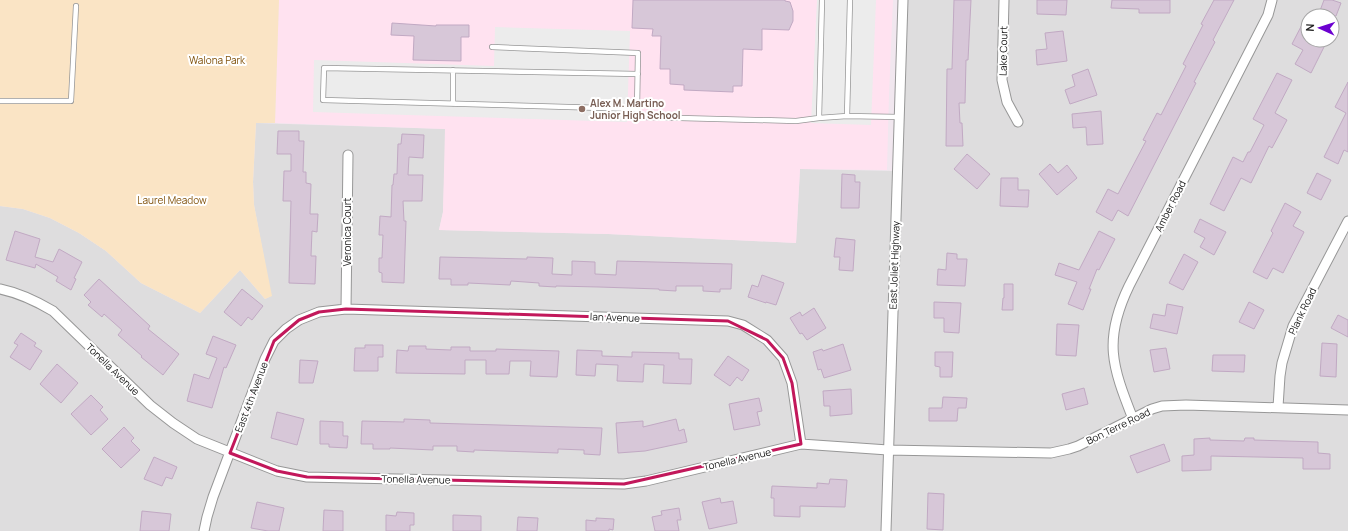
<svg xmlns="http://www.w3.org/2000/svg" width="1348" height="531" font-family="Manrope,sans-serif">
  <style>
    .residential { fill: #deddde; fill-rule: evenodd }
    .education { fill: #ffe2f0 }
    .park { fill: #fae4c5 }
    .parking { fill: #ececec }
    .building { fill: #d7c7d8; stroke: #c1a9c3 }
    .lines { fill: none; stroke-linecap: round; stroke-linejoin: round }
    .service-casing { stroke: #979797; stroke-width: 6 }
    .minor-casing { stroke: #979797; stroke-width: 11 }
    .service { stroke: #fff; stroke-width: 4.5 }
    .minor { stroke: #fff; stroke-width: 9 }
    .marked { fill: none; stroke: #c2185b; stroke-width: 3; stroke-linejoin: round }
    .education-dot { fill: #8d6e63; stroke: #fff; stroke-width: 1.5 }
    .labels { text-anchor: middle; stroke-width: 4; stroke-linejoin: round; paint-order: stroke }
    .street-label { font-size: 10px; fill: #202020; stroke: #fff }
    .park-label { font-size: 10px; fill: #80520c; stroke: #fff }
    .education-label { font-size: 10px; font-weight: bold; fill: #785e54; stroke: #fff; text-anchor: start }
  </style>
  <rect width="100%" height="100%" fill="#f1e7ef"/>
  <path class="residential" d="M906,0H1348V531H891ZM1308,16H1332V40H1308Z
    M256,123L446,129L443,212L439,230L608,234L796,243L800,169L894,171L884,531H0V206L23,209L50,218L79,233L106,251L141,283L200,313L240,270L265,299L271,296L254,205L253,182Z"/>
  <path class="education" d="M279,0H893L889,95L887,170L800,169L796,243L608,234L439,230L443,212L445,129L275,123Z"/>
  <path class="park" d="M0,0H279L275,123H256L253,182L254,205L272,296L265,299L240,270L200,313L141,283L106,251L79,233L50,218L23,209L0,206Z"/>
  <path class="parking" d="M817,0H876L871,125L811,123Z
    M495,27L630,31L627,122L313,112L314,60L494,66Z"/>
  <path class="building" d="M633,0H785V1L790,2L793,11V21L789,30L762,29V50L743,49L742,86H733V92L684,90V85L670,84V69H660L661,36H652L653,29L632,28Z
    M954,0H971L968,60H966L965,103H959L960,123H962L963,146H946L947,69H952Z
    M1037,0H1067L1066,15L1037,14Z
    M1112,0H1170V13H1139V9L1111,8Z
    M1214,0H1234L1213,40L1215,42L1194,82L1196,83L1128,216L1118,210L1112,221L1096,212L1108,189L1118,194L1146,141L1143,140L1157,113L1161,115L1186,66L1183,64L1203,25L1201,24Z
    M1324,0H1332L1341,3L1336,16H1318Z
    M1308,13V40H1316L1325,45L1311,73L1295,64L1303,50L1292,44Z
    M392,23L436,26V25H469V37H461V61L413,60L414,36L391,35Z
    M1063,31L1067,61L1037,65L1036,50L1047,49L1045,33Z
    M1088,69L1097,95L1070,104L1065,90L1075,86L1072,75Z
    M1277,73L1292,80L1275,113L1287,120L1272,148L1269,146L1251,183L1241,178L1224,211L1210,204L1233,157L1243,162L1248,152H1250L1264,125L1253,119Z
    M1348,82V152L1344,150L1338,164L1324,157L1346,113L1335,107Z
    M1101,111L1103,144L1087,145L1086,127L1073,128L1072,114Z
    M278,131H299V141H304L303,172H306V183L311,184L310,214H318L317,232L312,231L311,256H316L315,284L289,283L291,201H283L284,171H291V154H277Z
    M402,134L424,135L423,158L409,157L408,175H423L422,201H403L404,221H406L404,283L382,282V273L379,272V258H382L383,235H379L380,216L391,217L392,185H393L394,174H397L398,144H401Z
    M967,154L990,174L977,189L954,169Z
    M1050,164L1058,173L1067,165L1077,178L1057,195L1039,174Z
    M1317,173L1331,180L1321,200L1307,193Z
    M842,174L855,175V182H860L859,208H841Z
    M1001,178H1018V190H1029L1028,207L1000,206Z
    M1285,203L1301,212L1293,226L1304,232L1283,273L1273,268L1267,279L1253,272L1273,233L1271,231Z
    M1200,219L1226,232L1214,255L1200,247L1205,238L1194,232Z
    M15,231L40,239L35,257L53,262L59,249L82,262L74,278L76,279L71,290L56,281L58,277L36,264L35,268L6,260Z
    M1099,231L1115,239L1099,270L1097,269L1089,289H1091L1083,310L1068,304L1077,282L1055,275L1059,263L1079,270Z
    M836,238L855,240L853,271L839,270L840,257H834Z
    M947,253L957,254V259H967L965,286L937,285L938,269L946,270Z
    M1184,254L1198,262L1183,290L1169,283Z
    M440,257L527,259V257L553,258L552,274L572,275V261L595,262V274L616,275L617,261L732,264L731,289H720V292L703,291V286H676V291L659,290V289L599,287L556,286V287L539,286V283L511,281L510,285L468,283V285H451V279H439Z
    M762,275L784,283L776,305L766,302V303L748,297L752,285L758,287Z
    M99,279L150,326L148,329L179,354L163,375L141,357L142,356L118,335L122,330L104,314L102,317L88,305L91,302L84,295Z
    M1004,284H1013V310H1002L1003,298H1004Z
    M242,289L263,306L252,320L248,317L241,326L224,312Z
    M934,302L961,303L959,333L944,332V318H934Z
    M1249,302L1264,310L1254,329L1239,322Z
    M1167,304L1183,307L1177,334L1150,328L1153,314L1165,316Z
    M814,308L826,328L807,340L802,333L800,334L790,318L800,312L802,316Z
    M1338,315L1348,320V337L1331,328Z
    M1057,324L1079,325L1076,356L1056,355Z
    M21,333L36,343L34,346L42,351L30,370L10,357L18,345L14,343Z
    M213,336L236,345L226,368L224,367L212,408L187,401L194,374L209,379L217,358L206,354Z
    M1322,343L1337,344L1336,377L1320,376Z
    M843,344L851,370L824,378L821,369L818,370L813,352L822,349L823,351Z
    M365,345H383V357H378V371H354L355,348H365Z
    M409,346H426V349L451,350V347H470V351H496V349L559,351L557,377L530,376L531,361H510L509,374H486V360H465V374L396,373L397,350L408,351Z
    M1166,348L1170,369L1154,372L1150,350Z
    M577,350L602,351V356L632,357V352L679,353V359H692L691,384L663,383L664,365L644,364L643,382L617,381L618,365L596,364L595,376L576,375Z
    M935,352H953L952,377H940V367L935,366Z
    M1213,355H1245L1244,372L1212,371Z
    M728,356L749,370L742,381L737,377L730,386L714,375Z
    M300,360L318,361L313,383H299Z
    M57,364L78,383L61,403L40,384Z
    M1084,388L1088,404L1066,410L1062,394Z
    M851,389L852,414L830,416V406H824L823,391Z
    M91,395L103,407L100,410L108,419L91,435L71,414Z
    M943,397L967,398L966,408H958L957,421H929V408H942Z
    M759,398L762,411L757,412L760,425L734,430L729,404Z
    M277,412L304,419L297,445L271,438Z
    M404,419L430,420V423L602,428L600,455L584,454V450L558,449V453L474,450V452L457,451V446H433V450L390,448V449H373V444H361L362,421L404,422Z
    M676,419L679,431L684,429L687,442L645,451L618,453L616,423L643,421V427Z
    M320,421L343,422V436H348L347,448L329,447V444H320Z
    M124,427L134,438L131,441L140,450L121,468L102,449Z
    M1210,438V440L1244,441L1245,438H1254V440L1318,442V453L1330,454V469H1303V458L1211,456V470L1182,471V456L1194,455V439Z
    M1164,444L1170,461L1137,473L1130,456Z
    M154,457L177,467L172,479L166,477L162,486L144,479Z
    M830,479L847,480L845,507L800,506V517L774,516V498H771L772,486L817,488V483L829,484Z
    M928,493L944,494L943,530L927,529Z
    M720,498L721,503L733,501L737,523L709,529L702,502Z
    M257,502L284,508L279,531H268L251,528Z
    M679,508L681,520H677L679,531H655L652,517L662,515L661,511Z
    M324,510L343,511V531H323Z
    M142,511L171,514L169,531H140Z
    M397,512L414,513V525H410V531H386V515L396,516Z
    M453,515L481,516V531H453Z
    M518,517L538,518L537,531H517Z
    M596,518L614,519L613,530L609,529V531H586V520L596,521Z"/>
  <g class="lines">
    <g class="service-casing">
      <path id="service" d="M492,47L638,53L637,109L642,117L796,121L819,118L822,0
        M453,70V104
        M0,101H71L76,6
        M637,109L323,100L324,68L638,74
        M847,116L850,0
        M819,118L847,116L899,117"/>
    </g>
    <g class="minor-casing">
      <path id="minor" d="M1004,0L1002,80L1007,102L1018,122
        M0,289C19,293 36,301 53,311L150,405L173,423L197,439L277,471L307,477L624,484L646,481L801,444L888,450L1051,453L1069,449L1078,446L1152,409L1162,406L1186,405L1348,410
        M346,309L348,155
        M1278,407L1280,376L1282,363L1293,326L1348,221
        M1133,419C1112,366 1103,340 1129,286L1268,15L1272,0
        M204,531L207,517L213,497L265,359L274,341L286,329L299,320L319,312L346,309L728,321L743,325L767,340L783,358L792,383L801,444
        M886,531L903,0"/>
    </g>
    <use href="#service" class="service"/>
    <use href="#minor" class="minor"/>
  </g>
  <path class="marked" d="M346,309L728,321L767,340L783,358L792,383L801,444L624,484L307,477L277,471L230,453L274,341L299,320L319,312Z"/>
  <circle class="education-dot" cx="582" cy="109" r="4"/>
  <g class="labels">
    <g class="street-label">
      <text transform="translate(1003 51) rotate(-89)" y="4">Lake Court</text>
      <text transform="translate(1170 206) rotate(-63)" y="4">Amber Road</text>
      <text transform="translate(347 232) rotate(-90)" y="4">Veronica Court</text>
      <text transform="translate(894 265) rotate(-88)" y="4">East Joliet Highway</text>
      <text transform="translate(1302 311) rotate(-64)" y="4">Plank Road</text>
      <text transform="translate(615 317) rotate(2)" y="4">Ian Avenue</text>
      <text transform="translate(113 369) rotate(44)" y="4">Tonella Avenue</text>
      <text transform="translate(251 397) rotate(-69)" y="4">East 4th Avenue</text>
      <text transform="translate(1118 426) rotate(-26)" y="4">Bon Terre Road</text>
      <text transform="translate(737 459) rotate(-13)" y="4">Tonella Avenue</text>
      <text transform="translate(416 479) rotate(1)" y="4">Tonella Avenue</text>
    </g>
    <g class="park-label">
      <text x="217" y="64">Walona Park</text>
      <text x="172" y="204">Laurel Meadow</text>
    </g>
    <g class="education-label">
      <text x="590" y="107">Alex M. Martino<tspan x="590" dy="12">Junior High School</tspan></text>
    </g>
  </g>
  <g transform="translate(1320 28) rotate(273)"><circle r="19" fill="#ffffff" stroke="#a6a6a6"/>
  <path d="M0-3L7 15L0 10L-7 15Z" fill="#6c01d0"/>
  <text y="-6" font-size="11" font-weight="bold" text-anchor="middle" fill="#202020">N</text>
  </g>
</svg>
